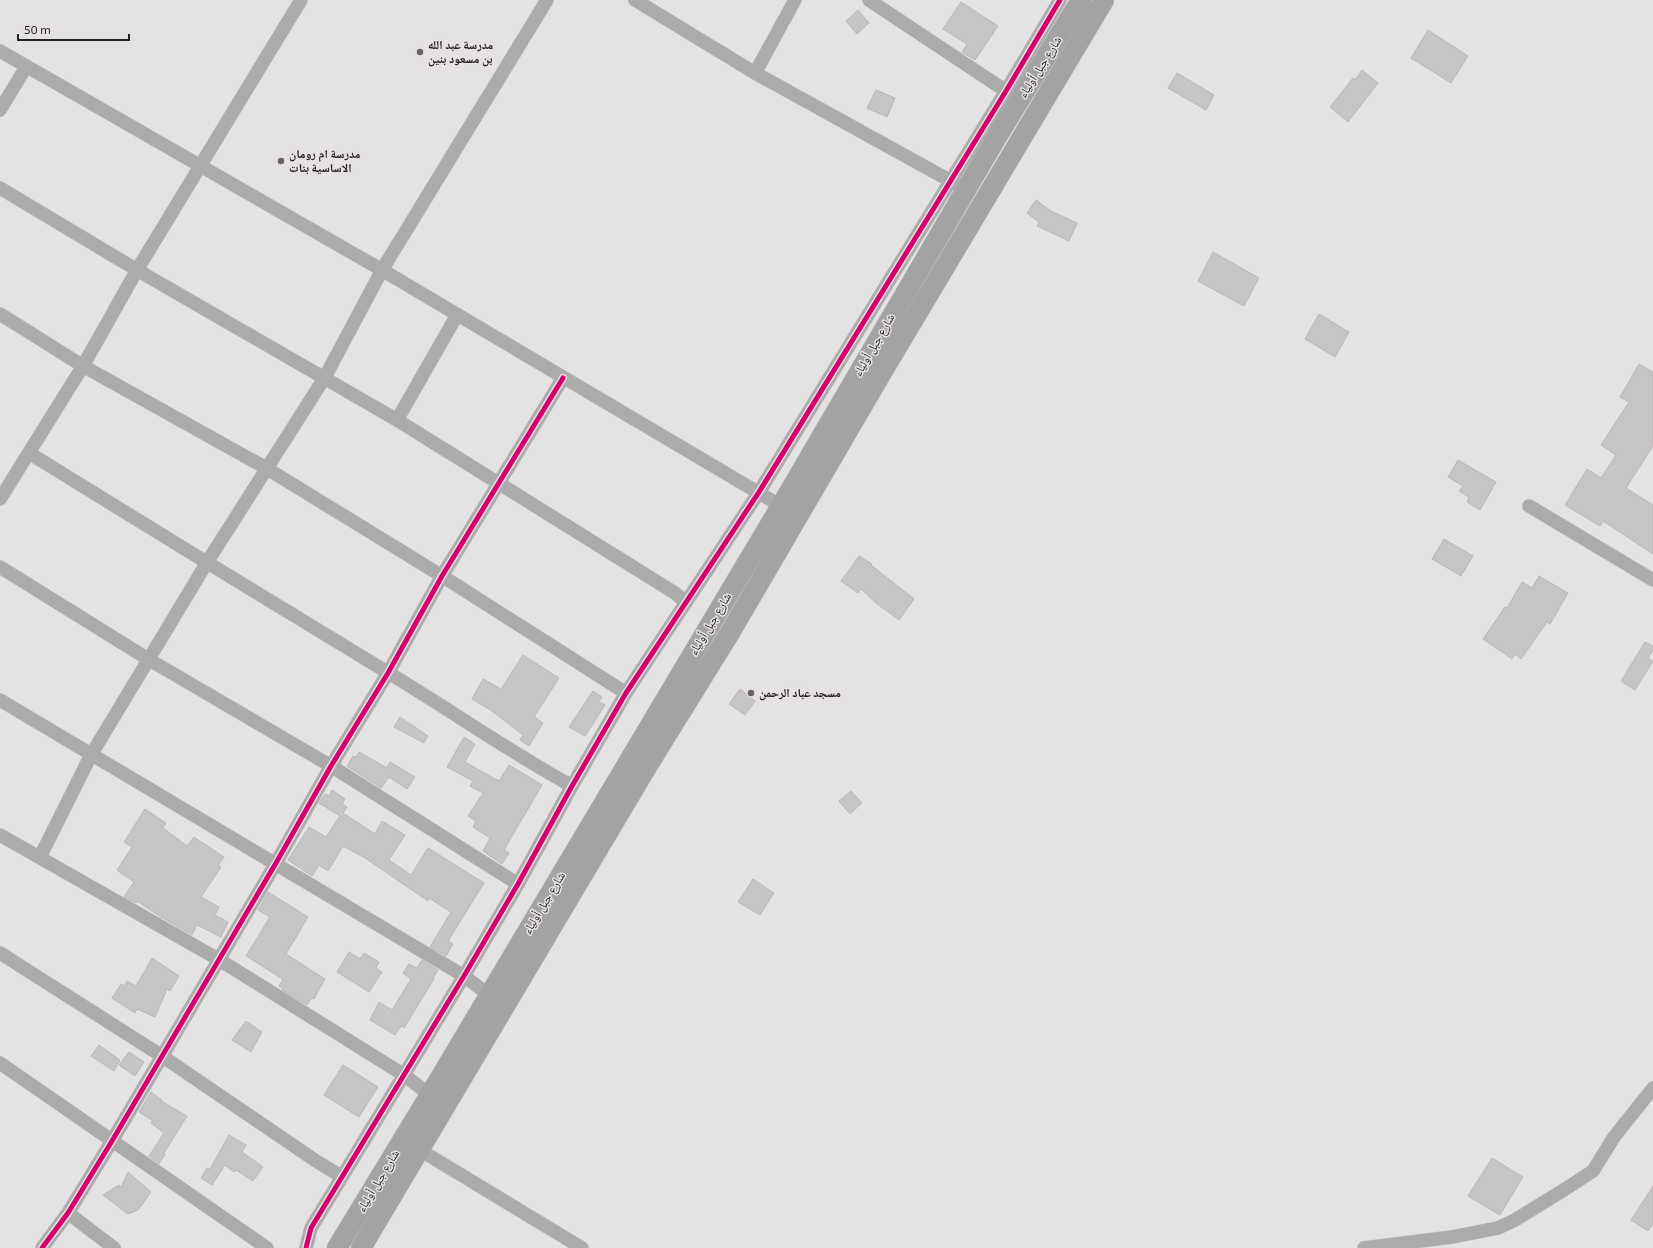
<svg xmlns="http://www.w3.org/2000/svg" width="1653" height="1248" font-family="'Exo 2','Noto Naskh Arabic',sans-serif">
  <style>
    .building { fill: #c6c4c5; stroke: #bab7b8 }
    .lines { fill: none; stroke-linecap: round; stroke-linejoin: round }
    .minor-casing { stroke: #c1c0c0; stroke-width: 14 }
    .primary-casing { stroke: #c1c0c0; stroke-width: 21 }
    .minor { stroke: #ababab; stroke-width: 13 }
    .primary { stroke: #a4a3a3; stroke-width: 20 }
    .cycleway-casing { stroke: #e6e1e3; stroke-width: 8 }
    .cycleway { stroke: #d6006c; stroke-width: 5 }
    .poi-dot { fill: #676566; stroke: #e6e1e3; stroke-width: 1.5 }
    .labels { text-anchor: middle; stroke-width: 3; stroke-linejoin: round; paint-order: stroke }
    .poi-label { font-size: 12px; font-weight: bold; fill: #232222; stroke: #e6e1e3; text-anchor: start }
    .street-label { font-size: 12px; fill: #232222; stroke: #e6e1e3 }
  </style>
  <rect width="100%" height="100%" fill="#e5e2e3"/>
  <path class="building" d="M961,2L998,26L975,60L962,52L967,44L943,29Z
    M858,10L869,23L857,34L846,21Z
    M1428,30L1468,56L1451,83L1411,58Z
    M1362,70L1378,83L1348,122L1330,107L1353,78L1355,80Z
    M1177,73L1214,95L1206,110L1168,88Z
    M876,90L895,98L887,117L867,108Z
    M1036,200L1051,211L1077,223L1069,241L1037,226L1039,222L1027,213Z
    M1213,252L1259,278L1244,306L1198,281Z
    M1319,314L1349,332L1335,357L1305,339Z
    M1639,364L1653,372V446L1626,488L1653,505V554L1603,521L1600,526L1565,505L1587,469L1601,478L1616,455L1601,445L1629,402L1620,397Z
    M1458,460L1496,482L1480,510L1467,502L1469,497L1459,491L1463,486L1448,477Z
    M1444,539L1473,556L1461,576L1432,559Z
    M859,556L872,564L871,565L914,599L899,620L876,603L861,589L858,593L841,581Z
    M1539,576L1568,593L1550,624L1547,622L1521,659L1515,654L1512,659L1483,639L1505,607L1507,608L1522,582L1532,588Z
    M1645,642L1653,646V650L1648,658L1653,661L1635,690L1621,681Z
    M523,655L559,678L534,717L543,723L529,746L520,740L523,735L492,711L472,699L483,679L501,689Z
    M740,689L755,701L745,715L729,704Z
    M593,691L602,697L599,702L605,705L585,736L569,727Z
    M400,717L428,736L424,743L394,727Z
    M464,737L475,744L465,762L499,781L509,765L542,785L504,850L509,853L502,864L483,851L490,838L473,827L476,821L468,816L483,793L470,786L473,781L447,767Z
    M359,752L387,768L390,762L415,777L407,789L389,777L381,788L347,766L353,756L356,757Z
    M332,790L345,799L342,804L347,807L343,813L375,834L382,821L405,835L389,860L411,875L428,848L484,883L448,941L453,944L446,956L430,947L451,912L429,898L428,901L365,858L343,846L328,871L319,865L312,876L288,860L309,827L326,837L340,816L319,803L325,794L329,796Z
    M851,791L862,803L850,814L839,801Z
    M145,809L166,823L163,828L187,846L194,837L224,857L218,865L221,867L201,897L219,907L215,915L228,922L221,937L197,925L192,935L159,916L137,901L136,903L124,897L134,882L117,870L132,847L124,842Z
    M753,879L774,893L760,915L738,902Z
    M268,892L308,917L286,954L325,979L314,999L311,998L307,1005L282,990L283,989L279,986L283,980L281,978L246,956L270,917L258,910Z
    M349,952L360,959L364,953L379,962L376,968L382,972L369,992L337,972Z
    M152,958L179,976L170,991L167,989L155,1017L137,1009L135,1013L112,998L121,984L124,986L127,981L136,986Z
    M422,960L438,970L433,978L434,979L404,1028L401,1026L395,1035L370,1020L379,1002L392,1010L411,979L403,973L409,964L417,968Z
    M246,1021L262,1032L251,1052L232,1040Z
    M99,1045L120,1060L114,1071L91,1056Z
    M129,1052L144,1062L135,1076L119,1065Z
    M343,1065L378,1087L359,1117L324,1095Z
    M151,1092L162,1100L161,1101L187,1116L164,1153L165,1154L159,1164L149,1156L164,1133L151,1123L153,1121L139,1112Z
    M229,1135L246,1145L242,1152L263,1167L253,1181L236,1170L234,1172L225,1165L212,1185L201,1178L207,1168L210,1169Z
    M1492,1158L1523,1177L1500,1215L1468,1196Z
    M128,1172L151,1192L138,1210L128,1214L103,1195L119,1185L121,1187Z
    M1653,1186V1224L1648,1231L1631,1220Z"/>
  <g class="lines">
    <g class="minor-casing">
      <path id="minor" d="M635,0L755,73L958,185
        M869,0L1006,91
        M0,51L382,270L781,506
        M755,73L795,0
        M0,110L26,67
        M0,188L137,270L397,420L675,593L686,603
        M0,314L83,366L266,468L442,576L626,693
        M397,420L457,315
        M29,453C148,527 267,599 387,672C449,709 508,751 572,786
        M0,499L83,366L137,270L301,0
        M1529,506L1653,580
        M0,567L148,659L331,766L518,884
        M0,700L464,976L489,995
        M0,835L218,959L404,1075L430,1095
        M40,857L91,755L206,564L325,377L382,270L547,0
        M0,953L162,1056L316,1161L341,1176
        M0,1063L267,1248
        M420,1150L582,1248
        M68,1213L114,1248
        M42,1248L68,1213L112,1141L276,863L331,766L388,673L442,576L563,378
        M306,1248L311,1228L464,976L518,884L572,786L626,693L759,492L1006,91L1060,0
        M1364,1248L1452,1237L1498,1228L1515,1220L1570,1186L1593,1171L1614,1137L1653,1088"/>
    </g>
    <g class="primary-casing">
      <path id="primary" d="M337,1248L430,1095L781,506L998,135L1081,0
        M361,1248L648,765L731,631L881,374L1104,0"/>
    </g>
    <use href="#minor" class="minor"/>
    <use href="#primary" class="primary"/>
    <g class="cycleway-casing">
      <path id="cycleway" d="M42,1248L68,1213L112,1141L276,863L331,766L388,673L442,576L563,378
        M306,1248L311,1228L464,976L518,884L572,786L626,693L759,492L1006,91L1060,0"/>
    </g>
    <use href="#cycleway" class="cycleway"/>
  </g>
  <g class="poi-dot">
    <circle cx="420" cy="52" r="4"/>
    <circle cx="281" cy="161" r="4"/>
    <circle cx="751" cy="693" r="4"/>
  </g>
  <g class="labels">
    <g class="poi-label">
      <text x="428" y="49">مدرسة عبد الله<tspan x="428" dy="14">بن مسعود بنين</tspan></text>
      <text x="289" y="158">مدرسة ام رومان<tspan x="289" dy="14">الاساسية بنات</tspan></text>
      <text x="759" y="697">مسجد عباد الرحمن</text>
    </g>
    <g class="street-label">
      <text transform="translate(1040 67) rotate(-58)" y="4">شارع جبل أولياء</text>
      <text transform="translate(874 345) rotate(-60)" y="4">شارع جبل أولياء</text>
      <text transform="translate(710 624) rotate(-59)" y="4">شارع جبل أولياء</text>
      <text transform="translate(544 903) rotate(-59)" y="4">شارع جبل أولياء</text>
      <text transform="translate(378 1181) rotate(-59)" y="4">شارع جبل أولياء</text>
    </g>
  </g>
  <path d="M18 34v6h111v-6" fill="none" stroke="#232222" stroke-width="2"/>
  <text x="24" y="34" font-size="12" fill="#232222" stroke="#e6e1e3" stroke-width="3" paint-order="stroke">50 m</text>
</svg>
